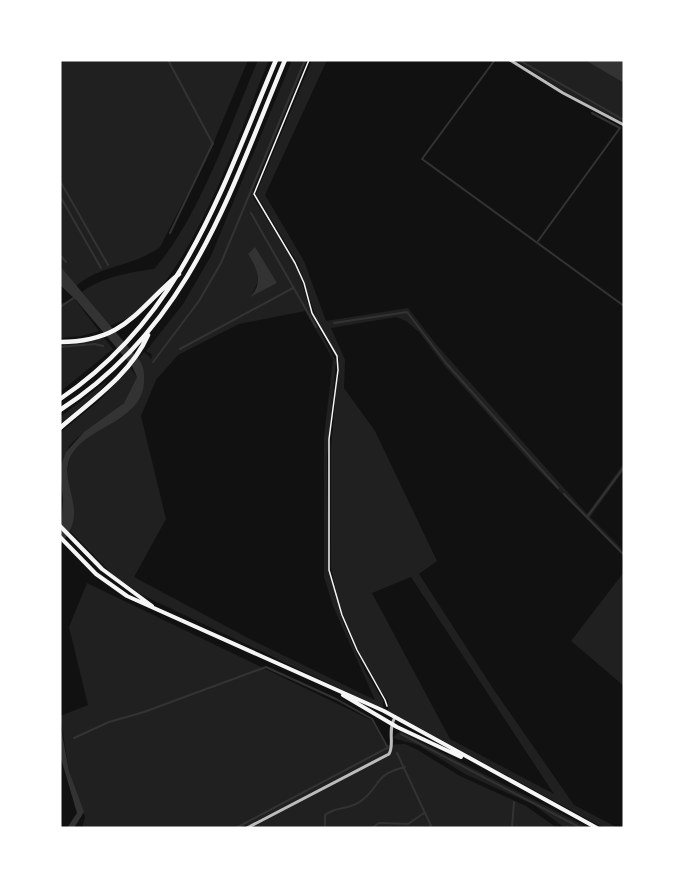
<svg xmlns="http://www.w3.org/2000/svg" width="684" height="888" font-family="Raleway,sans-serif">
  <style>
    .green { fill: #202020; fill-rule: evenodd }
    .water { fill: #333 }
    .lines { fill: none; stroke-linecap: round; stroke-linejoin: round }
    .stream { stroke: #333; stroke-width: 2 }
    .path { stroke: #f5f5f5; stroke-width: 1.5 }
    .minor { stroke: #bcbcbc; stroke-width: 3 }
    .secondary { stroke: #f5f5f5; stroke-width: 4 }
    .trunk { stroke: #f5f5f5; stroke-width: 4.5 }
  </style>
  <rect width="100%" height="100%" fill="#111"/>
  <path class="green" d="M60,60H248L213,144L160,247C135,266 100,265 76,286L60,266Z
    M258,60H269C240,130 195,268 134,314C127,319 118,322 110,326L82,292C102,277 130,272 154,269C199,219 231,123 258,60Z
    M292,60H307L253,191V197L297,267L311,313L336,362L327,459L329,574L344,625L366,673L383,700V709L142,595L114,576L70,531C79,505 59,480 72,454C87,423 141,426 144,381C144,372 144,367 138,359L144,352L152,359L151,354L146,351L183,304L211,256ZM256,264L277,283L251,296L258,282ZM305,311L333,359L324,437V577L333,606L375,700L248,638L134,577L166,519L141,416L156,380L178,355L239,324Z
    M312,60H327L265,195L304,261L326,321L408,308L435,343L587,514L624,463V470L590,517L620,547L624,556L532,464L444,365L419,332L406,321L396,317L331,328L345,360L344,388L375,431L437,561L419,574L492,687L574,805L618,828H604L388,711V701L371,676L351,635L338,600L331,568V448L339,359L317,320L298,264L256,194ZM411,577L554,794L450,739L372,593Z
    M515,60H586L624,83V124L566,93Z
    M74,298L99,331L81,336L60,338V304Z
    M104,338L113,349L60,392V345Z
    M130,368L137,377L124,403L76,439L69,446L60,468V433L101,399Z
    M108,380L95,396L60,424V417Z
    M624,572V686L571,641Z
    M87,583L371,720L385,745L405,744L416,749L460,776L526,806L557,828H82L85,817L69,771L60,716L88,705L69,627Z
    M400,731L589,828H565L534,805L465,774L418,745L393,738Z"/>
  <path class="water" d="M586,60H624V83L590,63Z
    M255,247L277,283L250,297C264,283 257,268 248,254Z
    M60,266L140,361C145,369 144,375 144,383C141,421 93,425 74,451C57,474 79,498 73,522C71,531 65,539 60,546L63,500L60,468L66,452L84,432L124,403L137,377L132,366L76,300L60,285Z
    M60,723L69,771L84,812L74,828H67L77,813L60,755Z"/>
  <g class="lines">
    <path class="stream" d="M168,60L213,144
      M519,60L624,120
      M494,61L422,159L624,306
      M60,181L108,265
      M60,196L101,268
      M251,213L316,327
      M170,233L213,143
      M538,241L620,128L592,113
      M60,255L66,262
      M60,307L75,297
      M334,323L407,312L446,363L558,488
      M60,347L95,344L103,346
      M180,349L293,288
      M153,362L199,301L221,263L305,60
      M564,494L624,555
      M587,517L624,467
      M401,734L581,828
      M74,738L109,722L144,712L266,667L336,699L372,719L388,748
      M397,753L432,828
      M236,828L387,748
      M325,828V815C336,806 350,810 361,801C382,785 373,775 405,767
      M372,828L379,823L408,824L424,813
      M512,828L514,802"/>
    <path class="path" d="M309,60L254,194L295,263L304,283L312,313L337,356L338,370L329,439V570L342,615L357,650L385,700L387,706"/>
    <path class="minor" d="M510,60L563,93L624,125
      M247,828L389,754C395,744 387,731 395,717"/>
    <path class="secondary" d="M60,526L102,569L152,606
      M60,537L96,574L127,596L384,711L597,828
      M343,695L397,727L461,757"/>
    <path class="trunk" d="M60,342C125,342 136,310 179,274
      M60,399C183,316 221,190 276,60
      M60,410C190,326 229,194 285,60
      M60,428C91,401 131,374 148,335"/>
  </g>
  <rect width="684" height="888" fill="none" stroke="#ffffff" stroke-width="123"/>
</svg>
